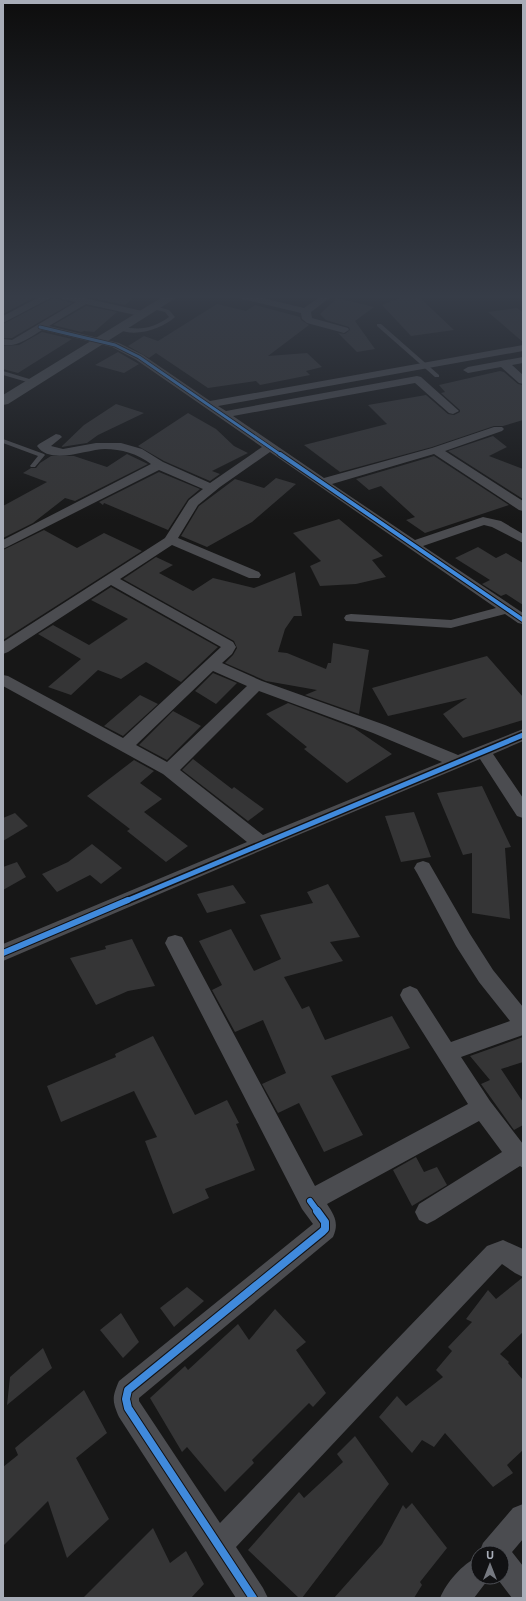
<svg xmlns="http://www.w3.org/2000/svg" width="526" height="1601" font-family="'Public Sans',sans-serif">
<style>
.building{fill:#353536}
.lines{fill:none;stroke-linecap:round;stroke-linejoin:round}
.service{fill:#4b4c50;fill-rule:evenodd}
.minor{fill:#4b4c50;fill-rule:evenodd}
.primary{fill:#4d4f52;fill-rule:evenodd}
.cycleway-far4-casing{stroke:#111113;stroke-width:4.5}
.cycleway-far3-casing{stroke:#111113;stroke-width:6}
.cycleway-far2-casing{stroke:#111113;stroke-width:8}
.cycleway-far1-casing{stroke:#111113;stroke-width:8}
.cycleway-casing{stroke:#111113;stroke-width:10}
.cycleway-far4{stroke:#408adc;stroke-width:3}
.cycleway-far3{stroke:#408adc;stroke-width:4}
.cycleway-far2{stroke:#408adc;stroke-width:5}
.cycleway-far1{stroke:#408adc;stroke-width:6}
.cycleway{stroke:#408adc;stroke-width:8}
</style>
<rect width="100%" height="100%" fill="#171717"/>
<!-- building -->
<path class="building" d="M 3,296 L 37,296 L 3,314 Z
M 83,296 L 135,296 L 125,305 Z
M 405,296 L 418,296 L 454,330 L 411,336 L 382,305 Z
M 55,297 L 58,299 L 72,303 L 12,338 L 3,338 L 3,324 Z
M 337,298 L 374,307 L 355,321 L 375,349 L 357,352 L 338,333 L 345,334 L 350,330 L 349,327 L 326,320 L 320,314 Z
M 217,304 L 246,311 L 255,305 L 300,317 L 301,320 L 309,325 L 268,356 L 307,353 L 322,367 L 306,371 L 310,375 L 260,385 L 256,381 L 208,388 L 156,353 L 149,358 L 128,346 L 144,336 L 158,341 Z
M 86,306 L 117,312 L 94,332 L 84,331 L 81,332 L 53,325 Z
M 517,308 L 523,312 L 523,342 L 488,312 Z
M 42,332 L 72,339 L 18,373 L 3,369 L 3,346 L 19,345 Z
M 118,352 L 139,364 L 124,373 L 95,365 Z
M 500,371 L 504,372 L 518,384 L 523,385 L 523,420 L 503,426 L 494,426 L 432,447 L 340,472 L 304,445 L 387,424 L 368,405 L 426,395 L 448,414 L 454,415 L 460,412 L 460,410 L 441,393 L 445,392 L 439,385 Z
M 116,404 L 144,413 L 98,435 L 87,443 L 61,447 L 84,425 Z
M 188,413 L 216,429 L 234,446 L 248,453 L 212,471 L 220,474 L 210,481 L 164,461 L 138,446 Z
M 493,436 L 507,447 L 489,456 L 523,469 L 523,499 L 448,451 Z
M 127,454 L 148,464 L 75,501 L 65,498 L 33,523 L 3,538 L 3,506 L 47,482 L 23,473 L 31,468 L 36,468 L 40,463 L 51,456 L 74,456 L 107,467 Z
M 434,456 L 509,505 L 425,533 L 406,520 L 415,517 L 381,486 L 369,490 L 356,479 Z
M 159,472 L 200,489 L 188,499 L 168,530 L 104,503 L 103,505 L 99,502 Z
M 276,478 L 296,484 L 252,522 L 207,547 L 181,536 L 199,506 L 235,479 L 264,488 Z
M 339,519 L 383,556 L 372,560 L 386,577 L 356,584 L 320,586 L 310,566 L 321,561 L 293,533 Z
M 44,530 L 77,548 L 104,533 L 142,551 L 3,640 L 3,550 Z
M 478,547 L 496,558 L 506,553 L 523,563 L 523,605 L 506,594 L 501,596 L 482,584 L 490,580 L 455,558 Z
M 156,557 L 173,565 L 159,573 L 193,591 L 213,578 L 254,588 L 295,572 L 302,616 L 294,616 L 285,629 L 278,652 L 287,653 L 326,669 L 328,663 L 331,663 L 333,643 L 369,650 L 359,714 L 305,695 L 317,690 L 266,681 L 225,663 L 233,655 L 237,648 L 234,641 L 123,579 Z
M 111,587 L 218,647 L 181,682 L 146,662 L 121,679 L 98,670 L 71,695 L 48,687 L 81,659 L 38,634 L 53,625 L 89,645 L 128,619 L 91,600 Z
M 487,656 L 523,697 L 523,720 L 463,738 L 443,714 L 467,698 L 388,716 L 372,688 Z
M 213,673 L 237,683 L 216,704 L 195,691 Z
M 140,695 L 158,704 L 123,736 L 104,726 Z
M 288,703 L 354,728 L 392,754 L 347,783 L 304,749 L 307,747 L 266,714 Z
M 173,711 L 201,726 L 167,760 L 139,745 Z
M 193,759 L 232,789 L 234,787 L 264,809 L 248,821 L 182,770 Z
M 134,760 L 154,771 L 140,783 L 162,799 L 144,812 L 188,846 L 166,862 L 127,831 L 130,829 L 87,796 Z
M 482,786 L 511,847 L 505,848 L 510,919 L 472,913 L 472,853 L 463,855 L 437,793 Z
M 414,812 L 431,857 L 401,862 L 385,816 Z
M 15,813 L 28,826 L 3,841 L 3,818 Z
M 92,844 L 122,868 L 101,884 L 90,875 L 57,892 L 42,874 L 68,862 Z
M 17,862 L 26,877 L 3,890 L 3,867 Z
M 328,884 L 360,937 L 330,942 L 343,961 L 284,977 L 302,1009 L 309,1006 L 325,1040 L 392,1016 L 410,1048 L 331,1076 L 363,1135 L 324,1152 L 299,1103 L 278,1113 L 262,1084 L 286,1073 L 263,1020 L 235,1032 L 212,990 L 222,985 L 199,941 L 231,929 L 254,971 L 281,959 L 260,915 L 313,903 L 307,892 Z
M 233,885 L 246,903 L 207,913 L 197,894 Z
M 132,939 L 155,986 L 128,991 L 96,1005 L 70,958 L 106,949 L 105,946 Z
M 153,1036 L 195,1115 L 227,1100 L 239,1123 L 236,1124 L 255,1170 L 205,1189 L 209,1198 L 173,1214 L 145,1141 L 157,1137 L 134,1091 L 61,1122 L 47,1086 L 116,1057 L 115,1054 Z
M 523,1037 L 523,1062 L 501,1069 L 523,1102 L 523,1125 L 514,1130 L 481,1084 L 490,1080 L 470,1056 Z
M 416,1157 L 424,1172 L 437,1167 L 447,1185 L 412,1206 L 393,1170 Z
M 522,1278 L 523,1332 L 500,1354 L 509,1362 L 508,1363 L 523,1380 L 523,1450 L 507,1465 L 513,1473 L 493,1487 L 445,1433 L 434,1447 L 422,1440 L 412,1453 L 379,1417 L 397,1396 L 406,1406 L 443,1377 L 436,1370 L 452,1351 L 448,1347 L 472,1322 L 466,1319 L 488,1290 L 496,1299 Z
M 187,1287 L 204,1301 L 174,1327 L 160,1308 Z
M 275,1309 L 306,1342 L 296,1350 L 326,1393 L 313,1407 L 309,1403 L 252,1460 L 254,1463 L 225,1492 L 187,1447 L 182,1452 L 150,1398 L 185,1366 L 188,1370 L 238,1324 L 249,1340 Z
M 121,1313 L 139,1342 L 123,1358 L 100,1330 Z
M 43,1348 L 52,1368 L 7,1405 L 10,1377 Z
M 84,1390 L 107,1433 L 76,1458 L 109,1519 L 67,1558 L 48,1501 L 3,1546 L 3,1467 L 18,1455 L 15,1448 Z
M 355,1436 L 389,1484 L 302,1598 L 299,1598 L 248,1550 L 299,1492 L 304,1498 L 343,1462 L 337,1454 Z
M 412,1503 L 447,1548 L 420,1582 L 422,1585 L 414,1598 L 334,1598 L 382,1544 L 403,1505 L 406,1509 Z
M 153,1528 L 170,1563 L 186,1551 L 204,1584 L 191,1598 L 83,1598 Z"/>
<g class="lines">
<!-- service -->
<path class="service" d="M 155,306 L 169,310 L 175,317 C 162,329 134,338 118,329 L 121,327 C 142,330 152,329 169,317 L 165,312 L 153,309 L 152,308 Z
M 377,324 L 381,324 L 439,375 L 439,377 L 435,377 L 377,326 Z
M 3,371 L 36,381 L 37,382 L 34,384 L 3,375 Z
M 3,439 L 44,454 L 45,455 L 35,467 L 31,467 L 30,466 L 38,456 L 3,443 Z"/>
<!-- minor -->
<path class="minor" d="M 41,296 L 54,296 L 3,323 L 3,316 Z
M 56,296 L 75,296 L 147,312 L 149,314 L 144,317 L 86,304 L 49,326 L 119,343 L 143,355 L 210,401 L 523,345 L 523,351 L 218,406 L 226,411 L 417,376 L 421,377 L 459,411 L 453,414 L 449,413 L 415,383 L 233,416 L 324,478 L 432,448 L 494,427 L 502,427 L 504,429 L 502,431 L 445,451 L 523,501 L 523,511 L 519,510 L 434,454 L 332,484 L 415,540 L 483,517 L 501,521 L 523,534 L 523,543 L 492,527 L 484,525 L 423,546 L 523,613 L 523,624 L 518,623 L 505,614 L 451,628 L 346,621 L 344,618 L 346,615 L 351,614 L 451,620 L 496,608 L 270,452 L 220,487 L 198,505 L 178,538 L 259,572 L 261,575 L 259,578 L 249,578 L 172,545 L 120,579 L 233,642 L 236,647 L 232,654 L 222,663 L 262,681 L 385,725 L 458,755 L 523,729 L 523,741 L 493,754 L 523,798 L 523,818 L 517,816 L 480,759 L 267,848 L 3,961 L 3,944 L 247,842 L 163,774 L 3,686 L 3,675 L 8,676 L 123,738 L 221,647 L 111,585 L 8,652 L 3,654 L 3,642 L 165,538 L 189,500 L 203,489 L 159,470 L 3,549 L 3,540 L 151,464 C 138,454 121,449 105,449 C 87,449 51,466 37,446 L 39,444 L 56,434 L 60,435 L 62,437 L 51,446 L 63,449 L 96,443 L 121,443 L 142,449 L 163,462 L 210,483 L 262,447 L 135,359 L 112,347 L 42,330 C 29,338 18,347 3,345 L 3,339 L 12,340 L 76,302 L 58,298 ZM 213,671 L 247,686 L 167,762 L 136,745 ZM 259,691 L 373,733 L 442,762 L 263,835 L 180,770 Z
M 236,296 L 254,296 L 304,308 L 321,296 L 332,296 L 311,312 L 312,318 L 348,328 L 349,330 L 344,333 L 307,323 L 302,319 L 301,313 L 238,298 Z
M 523,357 L 523,363 L 512,365 L 523,375 L 523,384 L 519,383 L 501,367 L 468,373 L 463,370 L 468,367 Z
M 423,861 L 429,863 L 470,934 L 493,970 L 523,1007 L 523,1035 L 461,1057 L 490,1101 L 523,1144 L 523,1168 L 520,1166 L 435,1220 L 427,1224 L 419,1220 L 415,1212 L 419,1204 L 502,1152 L 479,1121 L 327,1204 C 335,1216 339,1224 333,1237 L 139,1398 L 139,1401 L 220,1523 L 487,1246 L 503,1240 L 523,1249 L 523,1277 L 515,1273 L 502,1264 L 236,1547 L 263,1588 L 268,1598 L 236,1598 L 119,1417 C 112,1401 112,1397 119,1381 L 313,1224 L 302,1209 L 165,943 L 168,937 L 175,935 L 182,937 L 315,1186 L 468,1104 L 403,1001 L 400,995 L 403,989 L 410,986 L 417,989 L 451,1042 L 510,1021 L 479,982 L 456,946 L 417,873 L 414,868 L 417,863 Z
M 523,1504 L 523,1539 L 512,1552 L 523,1566 L 523,1598 L 512,1598 L 496,1577 L 502,1577 L 502,1553 L 479,1553 L 483,1543 L 513,1508 Z
M 478,1557 L 478,1577 L 490,1577 L 474,1598 L 440,1598 C 447,1582 462,1564 478,1557 Z"/>
<!-- primary -->
<path class="primary" d="M 164,296 L 179,296 L 8,404 L 3,405 L 3,395 Z"/>
<!-- cycleway-far4 casing -->
<g class="cycleway-far4-casing">
<path id="cycleway-far4" d="M 40,327 L 115,345 L 139,357 L 281,455"/>
</g>
<!-- cycleway-far3 casing -->
<g class="cycleway-far3-casing">
<path id="cycleway-far3" d="M 280,454 L 523,620"/>
</g>
<!-- cycleway-far2 casing -->
<g class="cycleway-far2-casing">
<path id="cycleway-far2" d="M 126,901 L 523,735"/>
</g>
<!-- cycleway-far1 casing -->
<g class="cycleway-far1-casing">
<path id="cycleway-far1" d="M 3,953 L 128,900
M 310,1201 L 318,1212"/>
</g>
<!-- cycleway casing -->
<g class="cycleway-casing">
<path id="cycleway" d="M 253,1598 L 128,1408 L 126,1399 L 128,1390 L 322,1232 L 325,1229 L 325,1222 L 317,1211"/>
</g>
<!-- cycleway-far4 -->
<use href="#cycleway-far4" class="cycleway-far4"/>
<!-- cycleway-far3 -->
<use href="#cycleway-far3" class="cycleway-far3"/>
<!-- cycleway-far2 -->
<use href="#cycleway-far2" class="cycleway-far2"/>
<!-- cycleway-far1 -->
<use href="#cycleway-far1" class="cycleway-far1"/>
<!-- cycleway -->
<use href="#cycleway" class="cycleway"/>
</g>
<!-- sky -->
<linearGradient id="sky" x2="0" y2="1"><stop stop-color="#0d0d0d"/><stop offset="0.57" stop-color="#363c47"/><stop offset="1" stop-color="#363c47" stop-opacity="0"/></linearGradient>
<rect width="526" height="520" fill="url(#sky)"/>
<!-- border -->
<rect width="526" height="1601" fill="none" stroke="#a8adb8" stroke-width="8"/>
<!-- north arrow -->
<g transform="translate(490 1565)"><circle r="19" fill="#111113" stroke="#4d4f55"/>
<path d="M0-3L7 15L0 10L-7 15Z" fill="#757880"/>
<text y="-6" font-size="11" font-weight="bold" text-anchor="middle" fill="#a8adb8">U</text>
</g>
</svg>
